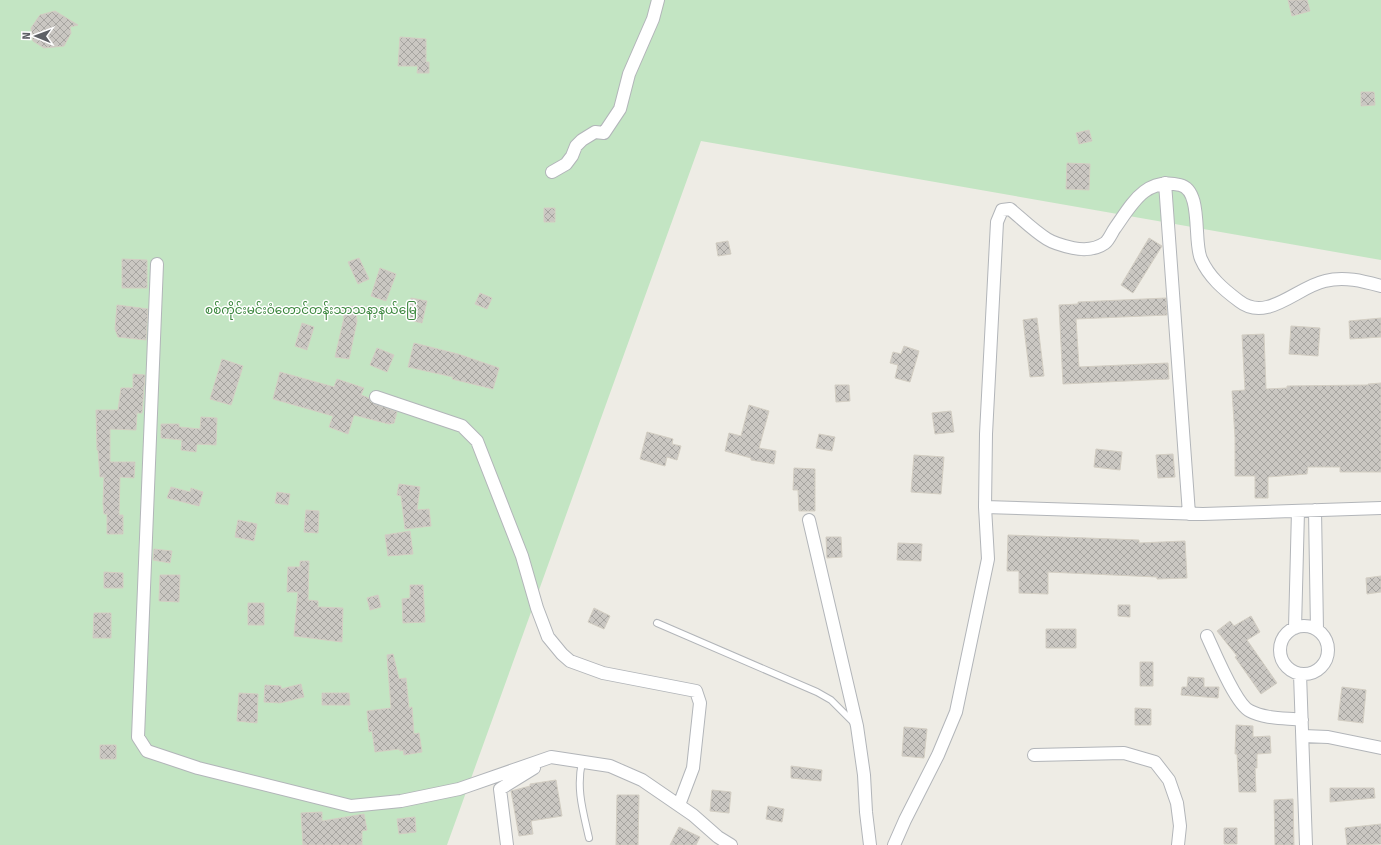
<svg xmlns="http://www.w3.org/2000/svg" width="1381" height="845" font-family="'Fira Sans','Noto Sans Myanmar',sans-serif">
<style>
.green{fill:#c3e5c3}
.building{fill:url(#building-cross-hatch);stroke:#d3cec3}
.lines{fill:none;stroke-linecap:round;stroke-linejoin:round}
.service-casing{stroke:#b2b5b9;stroke-width:8}
.minor-casing{stroke:#b2b5b9;stroke-width:14}
.service{stroke:#fff;stroke-width:6}
.minor{stroke:#fff;stroke-width:12}
.labels{text-anchor:middle;dominant-baseline:central;stroke-width:3;stroke-linejoin:round;paint-order:stroke}
.park-label{font-size:12px;fill:#3a863c;stroke:#fff}
</style>
<defs>
<pattern id="building-cross-hatch" width="8" height="8" patternUnits="userSpaceOnUse"><rect width="8" height="8" fill="#cac7c2"/><path d="M0 0l8 8M0 8l8-8" fill="none" stroke="#a7a5a1"/></pattern>
</defs>
<rect width="100%" height="100%" fill="#eeece5"/>
<!-- green -->
<path class="green" d="M 0,0 L 1381,0 L 1381,260 L 701,141 L 447,845 L 0,845 Z"/>
<!-- building -->
<path class="building" d="M 1288,0 L 1307,0 L 1310,11 L 1292,16 Z
M 55,11 L 78,25 L 70,27 L 71,33 L 64,46 L 44,48 L 33,41 L 31,28 L 40,15 Z
M 400,37 L 426,39 L 426,62 L 429,62 L 429,73 L 417,73 L 418,66 L 398,66 Z
M 1361,92 L 1374,92 L 1375,105 L 1361,106 Z
M 1089,130 L 1092,141 L 1079,144 L 1076,133 Z
M 1067,163 L 1090,164 L 1089,190 L 1066,189 Z
M 544,208 L 555,208 L 555,222 L 544,222 Z
M 1149,238 L 1162,246 L 1133,293 L 1121,285 Z
M 728,241 L 731,254 L 718,256 L 716,243 Z
M 359,258 L 369,279 L 358,284 L 348,262 Z
M 122,259 L 147,260 L 147,288 L 122,288 Z
M 380,268 L 396,274 L 386,301 L 371,296 Z
M 480,293 L 492,298 L 487,309 L 475,304 Z
M 411,298 L 427,301 L 422,323 L 406,319 Z
M 1166,298 L 1167,315 L 1076,319 L 1079,367 L 1168,363 L 1169,379 L 1063,384 L 1059,305 L 1078,304 L 1078,302 Z
M 117,305 L 148,309 L 146,340 L 118,337 L 115,329 Z
M 355,306 L 357,321 L 349,359 L 335,357 L 344,318 L 342,309 Z
M 1037,318 L 1044,376 L 1030,377 L 1023,320 Z
M 1381,318 L 1381,337 L 1350,339 L 1349,321 Z
M 302,323 L 314,327 L 307,350 L 295,346 Z
M 1291,326 L 1320,328 L 1318,356 L 1289,354 Z
M 1264,334 L 1266,389 L 1287,388 L 1287,386 L 1368,385 L 1368,384 L 1381,383 L 1381,472 L 1340,472 L 1340,467 L 1308,467 L 1307,474 L 1268,477 L 1268,498 L 1255,498 L 1255,476 L 1235,476 L 1235,437 L 1232,391 L 1245,390 L 1242,335 Z
M 414,343 L 458,354 L 499,368 L 493,389 L 452,379 L 453,377 L 408,367 Z
M 904,346 L 919,351 L 910,382 L 895,378 L 898,365 L 890,363 L 893,352 L 901,354 Z
M 377,348 L 394,355 L 387,372 L 370,365 Z
M 222,359 L 243,366 L 231,405 L 210,399 Z
M 280,372 L 334,387 L 337,379 L 364,388 L 361,395 L 369,398 L 371,402 L 397,412 L 394,423 L 389,424 L 354,415 L 348,434 L 329,427 L 333,416 L 273,399 Z
M 133,374 L 145,375 L 142,413 L 137,413 L 136,430 L 110,429 L 110,462 L 135,462 L 134,478 L 120,477 L 119,515 L 123,515 L 123,534 L 107,534 L 107,514 L 104,514 L 103,503 L 104,477 L 100,477 L 98,450 L 97,450 L 96,410 L 118,410 L 121,388 L 133,388 Z
M 835,385 L 849,385 L 850,401 L 836,402 Z
M 749,405 L 769,411 L 759,448 L 776,451 L 774,464 L 751,460 L 751,458 L 725,451 L 729,433 L 741,436 Z
M 951,411 L 954,432 L 935,434 L 932,413 Z
M 201,417 L 217,418 L 216,445 L 197,444 L 196,452 L 181,450 L 182,440 L 161,438 L 161,424 L 179,424 L 179,427 L 200,429 Z
M 647,432 L 673,439 L 672,444 L 681,446 L 677,460 L 667,457 L 665,466 L 640,459 Z
M 819,434 L 835,437 L 832,451 L 816,448 Z
M 1096,449 L 1122,452 L 1120,470 L 1094,467 Z
M 1173,454 L 1175,477 L 1158,478 L 1156,455 Z
M 914,455 L 944,457 L 941,494 L 911,492 Z
M 794,468 L 815,469 L 815,511 L 799,511 L 798,490 L 793,490 Z
M 399,484 L 420,487 L 417,510 L 429,509 L 431,526 L 405,529 L 401,496 L 397,495 Z
M 171,487 L 190,492 L 191,488 L 203,492 L 199,506 L 167,498 Z
M 277,492 L 290,494 L 288,505 L 275,503 Z
M 306,510 L 319,511 L 318,533 L 304,532 Z
M 238,520 L 257,524 L 254,541 L 235,537 Z
M 410,531 L 413,554 L 388,556 L 385,535 Z
M 1008,535 L 1139,540 L 1139,543 L 1185,541 L 1187,578 L 1157,579 L 1157,577 L 1048,572 L 1048,594 L 1019,593 L 1019,571 L 1007,571 Z
M 826,537 L 841,537 L 842,557 L 827,558 Z
M 898,543 L 922,544 L 921,561 L 897,560 Z
M 154,549 L 172,551 L 170,563 L 153,560 Z
M 300,561 L 309,561 L 308,600 L 318,601 L 318,607 L 343,608 L 342,642 L 294,636 L 298,592 L 287,592 L 288,567 L 300,567 Z
M 104,572 L 123,573 L 123,588 L 104,588 Z
M 160,575 L 180,575 L 179,602 L 159,601 Z
M 1381,576 L 1381,592 L 1367,594 L 1366,578 Z
M 410,585 L 423,585 L 425,622 L 403,623 L 402,599 L 410,598 Z
M 378,595 L 381,607 L 370,610 L 367,598 Z
M 248,603 L 264,603 L 264,625 L 248,625 Z
M 1118,605 L 1130,605 L 1130,617 L 1118,616 Z
M 594,608 L 610,616 L 604,629 L 588,622 Z
M 94,613 L 111,613 L 111,638 L 93,638 Z
M 1251,616 L 1260,632 L 1247,640 L 1277,683 L 1261,694 L 1235,657 L 1237,656 L 1217,631 L 1230,621 L 1234,626 Z
M 1046,629 L 1076,629 L 1076,648 L 1046,648 Z
M 393,654 L 399,679 L 406,678 L 409,708 L 412,707 L 414,734 L 419,733 L 422,752 L 404,755 L 403,750 L 400,751 L 399,749 L 375,752 L 372,731 L 369,732 L 367,711 L 391,708 L 387,655 Z
M 1140,662 L 1153,662 L 1153,686 L 1140,686 Z
M 1188,677 L 1204,678 L 1204,687 L 1219,687 L 1218,698 L 1181,695 L 1182,687 L 1187,687 Z
M 301,684 L 304,697 L 280,703 L 264,702 L 265,685 L 281,686 L 281,689 Z
M 1342,687 L 1366,690 L 1363,723 L 1338,720 Z
M 239,693 L 258,694 L 257,723 L 237,721 Z
M 322,693 L 349,693 L 350,705 L 322,705 Z
M 1135,708 L 1151,709 L 1151,725 L 1135,725 Z
M 1236,725 L 1253,726 L 1253,737 L 1270,736 L 1271,753 L 1257,754 L 1257,768 L 1255,768 L 1256,792 L 1239,792 L 1237,754 L 1235,754 Z
M 904,727 L 927,729 L 924,758 L 902,756 Z
M 100,745 L 116,745 L 116,759 L 100,759 Z
M 791,766 L 822,770 L 821,781 L 791,778 Z
M 556,780 L 562,816 L 531,821 L 533,834 L 519,836 L 511,791 L 530,786 L 530,784 Z
M 1330,788 L 1374,788 L 1375,798 L 1330,802 Z
M 712,790 L 731,792 L 729,813 L 710,811 Z
M 617,795 L 639,795 L 638,845 L 616,845 Z
M 1293,799 L 1294,845 L 1275,845 L 1274,800 Z
M 768,806 L 784,809 L 782,822 L 766,819 Z
M 322,812 L 322,821 L 364,814 L 367,830 L 362,831 L 362,845 L 303,845 L 301,813 Z
M 415,817 L 416,832 L 399,834 L 397,819 Z
M 1381,824 L 1381,844 L 1347,845 L 1345,828 Z
M 679,827 L 700,837 L 696,845 L 670,845 Z
M 1224,828 L 1237,828 L 1237,844 L 1224,844 Z"/>
<g class="lines">
<!-- service casing -->
<g class="service-casing">
<path id="service" d="M 657,623 L 817,692 L 831,700 L 854,723
M 582,762 C 576,789 583,811 589,838"/>
</g>
<!-- minor casing -->
<g class="minor-casing">
<path id="minor" d="M 552,172 L 566,164 L 572,156 L 576,146 L 582,140 L 595,132 L 604,133 L 620,109 L 629,74 L 653,19 L 658,0
M 1165,183 L 1189,514
M 157,264 L 138,737 L 147,751 L 198,768 L 351,806 L 401,801 L 459,789 L 551,757 L 610,766 L 642,780 L 693,815 L 718,837 L 731,845
M 376,397 L 462,426 L 477,441 L 522,556 L 537,608 L 548,637 L 562,654 L 570,661 L 603,673 L 696,691 L 700,703 L 693,768 L 679,805
M 985,507 L 1203,514 L 1381,508
M 1315,510 L 1317,630
M 809,520 L 857,726 L 864,775 L 866,812 L 870,845
M1280 650a24 24 0 1 1 48 0a24 24 0 1 1-48 0Z
M 1295,628 L 1298,511
M 1207,636 C 1214,651 1236,705 1250,711 C 1265,719 1286,718 1302,720
M 1300,674 L 1306,845
M 1303,736 L 1328,737 L 1381,748
M 1034,755 L 1124,753 L 1155,762 L 1169,780 L 1177,803 L 1180,826 L 1178,845
M 507,845 L 500,789 L 534,768
M 894,845 L 905,820 L 938,755 L 956,712 L 988,559 L 985,507 L 986,434 L 997,222 L 1002,210 L 1010,209 C 1022,219 1034,231 1047,239 C 1055,244 1064,246 1073,248 C 1083,250 1095,250 1105,243 C 1109,240 1112,232 1115,228 C 1132,204 1145,177 1180,185 C 1203,190 1193,242 1201,259 C 1209,277 1223,289 1239,301 C 1267,323 1297,287 1325,281 C 1344,276 1363,281 1381,286"/>
</g>
<!-- service -->
<use href="#service" class="service"/>
<!-- minor -->
<use href="#minor" class="minor"/>
</g>
<g class="labels">
<!-- park labels -->
<g class="park-label">
<text x="311" y="310">စစ်ကိုင်းမင်းဝံတောင်တန်းသာသနာ့နယ်မြေ</text>
</g>
</g>
<!-- north arrow -->
<g transform="translate(36 36) rotate(271)" stroke="#ffffff" stroke-width="3" paint-order="stroke">
<path d="M0-3L7 15L0 10L-7 15Z" fill="#5d6065"/>
<text y="-6" font-size="11" font-weight="bold" text-anchor="middle" fill="#5d6065">N</text>
</g>
</svg>
